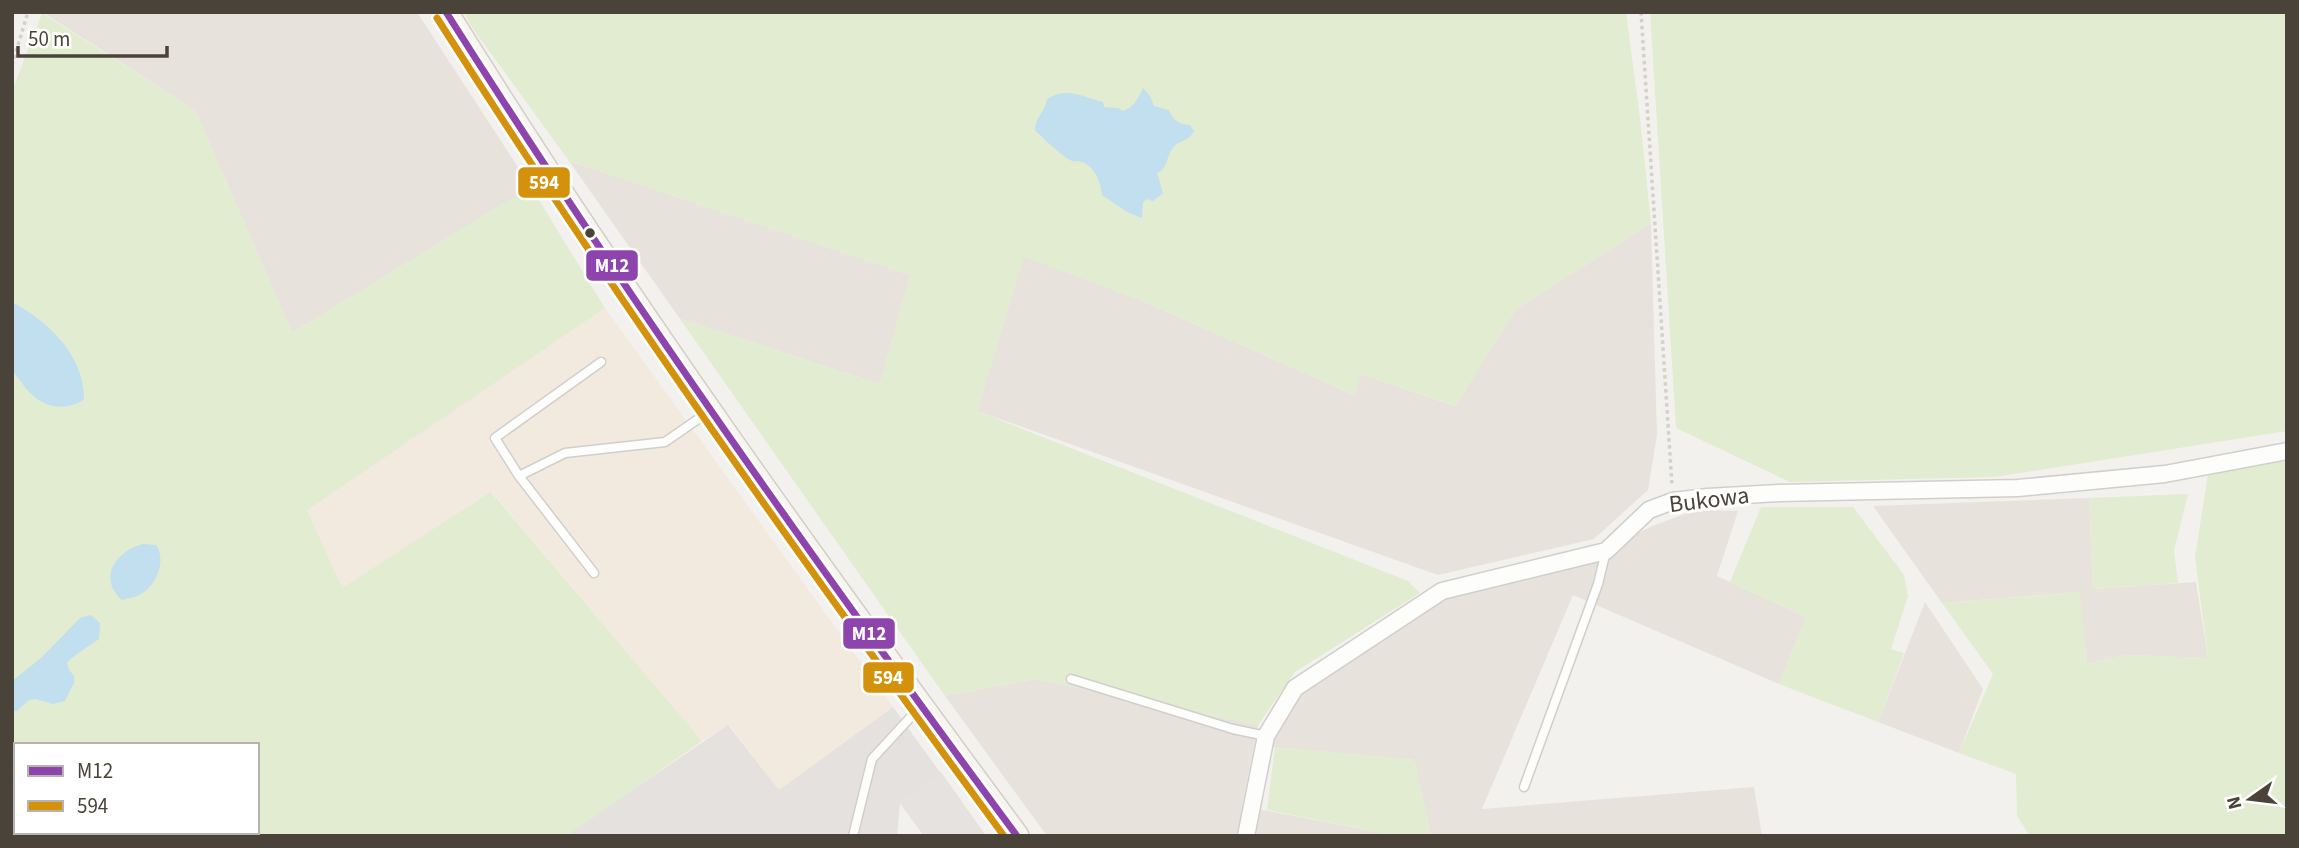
<svg xmlns="http://www.w3.org/2000/svg" width="2299" height="848" font-family="'Source Sans 3',sans-serif">
<style>
.residential{fill:#e7e3dc}
.commercial{fill:#f2e9df}
.industrial{fill:#e5e1de}
.green{fill:#e2ecd0;fill-rule:evenodd}
.parking{fill:#e5e2df}
.water{fill:#c1dfef}
.lines{fill:none;stroke-linecap:round;stroke-linejoin:round}
.lane-casing{stroke:#d1cfcc;stroke-width:11}
.street-casing{stroke:#d1cfcc;stroke-width:19}
.secondary-casing{stroke:#d2cec5;stroke-width:26}
.path{stroke:#d3d1cc;stroke-width:3.5;stroke-dasharray:3.5 3.5;stroke-linecap:butt}
.lane{stroke:#fdfdfc;stroke-width:8}
.street{stroke:#fdfdfc;stroke-width:16}
.secondary{stroke:#f7f5f1;stroke-width:23}
.bus-1-casing{stroke:#fff;stroke-width:12}
.bus-2-casing{stroke:#fff;stroke-width:12}
.bus-1{stroke:#8e44ad;stroke-width:7}
.bus-2{stroke:#d4920c;stroke-width:7}
.bus-dot{fill:#4a433a;stroke:#fff;stroke-width:2.5}
.labels{text-anchor:middle;dominant-baseline:central;stroke-width:6;stroke-linejoin:round;paint-order:stroke}
.street-label{font-size:24px;fill:#4a433a;stroke:#fff}
.line-badge{stroke:#fff;stroke-width:2.5}
.badge-label{font-size:19px;text-anchor:middle;font-weight:bold;fill:#fff}
</style>
<rect width="100%" height="100%" fill="#f3f1ee"/>
<!-- residential -->
<path class="residential" d="M 42,12 L 417,12 L 531,187 L 292,333 L 195,110 Z
M 569,161 L 910,275 L 880,384 L 680,319 Z
M 1651,223 L 1657,435 L 1648,490 L 1594,539 L 1438,575 L 977,411 L 1024,256 L 1138,299 L 1354,395 L 1360,374 L 1455,406 L 1515,310 Z
M 2089,498 L 2093,589 L 2196,582 L 2208,658 L 2126,655 L 2087,664 L 2079,592 L 1942,603 L 1873,506 Z
M 1696,510 L 1738,511 L 1717,576 L 1806,617 L 1779,684 L 1573,595 L 1482,809 L 1754,787 L 1762,836 L 1431,836 L 1414,760 L 1262,746 L 1267,724 L 1319,673 L 1439,601 L 1588,559 L 1652,526 Z
M 1925,602 L 1983,689 L 1959,753 L 1878,722 Z
M 1035,679 L 1258,725 L 1242,806 L 1383,833 L 1382,836 L 1047,836 L 945,696 Z"/>
<!-- commercial -->
<path class="commercial" d="M 605,308 L 893,707 L 779,790 L 729,725 L 702,741 L 492,492 L 341,589 L 307,509 Z"/>
<!-- industrial -->
<path class="industrial" d="M 893,707 L 986,836 L 924,836 L 900,803 L 897,836 L 456,836 L 575,829 L 728,725 L 779,790 Z"/>
<!-- green -->
<path class="green" d="M 464,12 L 1626,12 L 1640,118 L 1651,223 L 1515,310 L 1456,406 L 1360,374 L 1354,395 L 1138,299 L 1024,257 L 977,411 L 1408,581 L 1420,593 L 1295,672 L 1258,725 L 1035,679 L 945,696 L 680,319 L 880,384 L 910,275 L 569,161 L 471,26 Z
M 1650,12 L 2287,12 L 2287,431 L 1995,477 L 1790,482 L 1676,428 Z
M 42,13 L 195,110 L 292,333 L 531,187 L 605,308 L 307,510 L 342,588 L 491,492 L 702,741 L 567,836 L 12,836 L 12,91 ZM 16,745 L 257,745 L 257,832 L 16,832 Z
M 2287,461 L 2287,836 L 2030,836 L 2017,816 L 2016,774 L 1959,753 L 1993,674 L 1942,603 L 2080,592 L 2087,664 L 2126,655 L 2208,658 L 2195,557 L 2208,474 Z
M 2188,494 L 2174,551 L 2178,583 L 2093,589 L 2089,498 Z
M 1761,507 L 1853,507 L 1904,575 L 1908,596 L 1891,649 L 1904,653 L 1878,722 L 1779,684 L 1806,617 L 1730,582 Z
M 1275,747 L 1414,760 L 1431,836 L 1382,836 L 1383,833 L 1267,810 Z"/>
<!-- parking -->
<path class="parking" d="M 941,772 L 986,836 L 924,836 L 899,802 Z"/>
<!-- water -->
<path class="water" d="M 1143,88 L 1150,96 L 1154,106 L 1169,110 C 1172,119 1179,125 1190,125 L 1194,131 C 1189,142 1178,140 1172,149 C 1166,158 1168,168 1157,173 L 1163,193 L 1153,201 L 1147,199 L 1143,202 L 1142,218 L 1127,212 L 1102,195 C 1100,181 1096,168 1082,162 C 1075,160 1077,163 1070,160 C 1065,158 1039,135 1035,130 C 1036,115 1045,113 1047,99 C 1067,86 1082,97 1103,102 L 1104,107 L 1118,108 L 1123,111 C 1135,107 1138,98 1143,88 Z
M 12,302 C 49,322 85,356 84,400 C 59,414 37,405 22,383 C 19,379 14,374 12,369 C 9,359 12,316 12,302 Z
M 143,544 L 156,545 C 166,559 158,582 144,592 C 138,597 129,598 122,600 C 97,578 116,551 143,544 Z
M 91,615 L 100,623 L 99,639 C 89,646 74,655 67,663 L 69,670 L 74,676 L 74,683 L 65,701 L 53,704 L 35,699 L 29,700 L 17,711 L 12,711 L 12,681 L 41,658 L 80,618 Z"/>
<g class="lines">
<!-- lane casing -->
<g class="lane-casing">
<path id="lane" d="M 519,476 L 495,438 L 601,362
M 594,573 L 519,476 L 565,453 L 665,442 L 701,417 L 706,411
M 1071,679 L 1233,729 L 1266,736
M 1524,787 L 1598,584 L 1606,551
M 853,836 L 872,759 L 919,708"/>
</g>
<!-- street casing -->
<g class="street-casing">
<path id="street" d="M 1246,836 L 1266,736 L 1295,688 L 1442,591 L 1606,551 L 1649,510 L 1673,501 L 1707,497 L 1779,493 L 2018,488 L 2165,474 L 2287,451"/>
</g>
<!-- secondary casing -->
<g class="secondary-casing">
<path id="secondary" d="M 446,12 C 622,296 818,567 1017,836"/>
</g>
<!-- path -->
<path class="path" d="M 1641,12 L 1672,485
M 12,65 L 28,12"/>
<!-- lane -->
<use href="#lane" class="lane"/>
<!-- street -->
<use href="#street" class="street"/>
<!-- secondary -->
<use href="#secondary" class="secondary"/>
<!-- bus-1 casing -->
<g class="bus-1-casing">
<path id="bus-1" d="M 446,12 C 625,295 818,567 1017,836"/>
</g>
<!-- bus-2 casing -->
<g class="bus-2-casing">
<path id="bus-2" d="M 437,18 C 615,298 807,568 1004,836"/>
</g>
<!-- bus-1 -->
<use href="#bus-1" class="bus-1"/>
<!-- bus-2 -->
<use href="#bus-2" class="bus-2"/>
</g>
<!-- markers -->
<circle class="bus-dot" cx="590" cy="233" r="6"/>
<g class="labels">
<!-- street labels -->
<g class="street-label">
<text transform="translate(1709 500) rotate(-7)">Bukowa</text>
</g>
</g>
<g class="line-badge">
<rect x="517" y="166" width="54" height="33" rx="7" fill="#d4920c"/>
<rect x="585" y="249" width="54" height="33" rx="7" fill="#8e44ad"/>
<rect x="842" y="617" width="54" height="33" rx="7" fill="#8e44ad"/>
<rect x="862" y="661" width="53" height="33" rx="7" fill="#d4920c"/>
</g>
<g class="badge-label">
<text x="544" y="189">594</text>
<text x="612" y="272">M12</text>
<text x="869" y="640">M12</text>
<text x="888" y="684">594</text>
</g>
<!-- border -->
<rect width="2299" height="848" fill="none" stroke="#4a433a" stroke-width="28"/>
<!-- legend -->
<rect x="14" y="743" width="245" height="91" fill="#ffffff" stroke="#b7b4b0" stroke-width="2"/>
<rect x="28" y="766" width="35" height="10" fill="#8e44ad" stroke="#b7b4b0" stroke-width="2"/>
<text x="77" y="778" font-size="21" fill="#4a433a">M12</text>
<rect x="28" y="801" width="35" height="10" fill="#d4920c" stroke="#b7b4b0" stroke-width="2"/>
<text x="77" y="813" font-size="21" fill="#4a433a">594</text>
<!-- north arrow -->
<g transform="translate(2250 799) rotate(256)" stroke="#ffffff" stroke-width="5" paint-order="stroke">
<path d="M0-5L12 26L0 18L-12 26Z" fill="#4a433a"/>
<text y="-10" font-size="19" font-weight="bold" text-anchor="middle" fill="#4a433a">N</text>
</g>
<!-- scale -->
<path d="M18 46v10h149v-10" fill="none" stroke="#4a433a" stroke-width="3.5"/>
<text x="28" y="46" font-size="21" fill="#4a433a" stroke="#ffffff" stroke-width="5" paint-order="stroke">50 m</text>
</svg>
